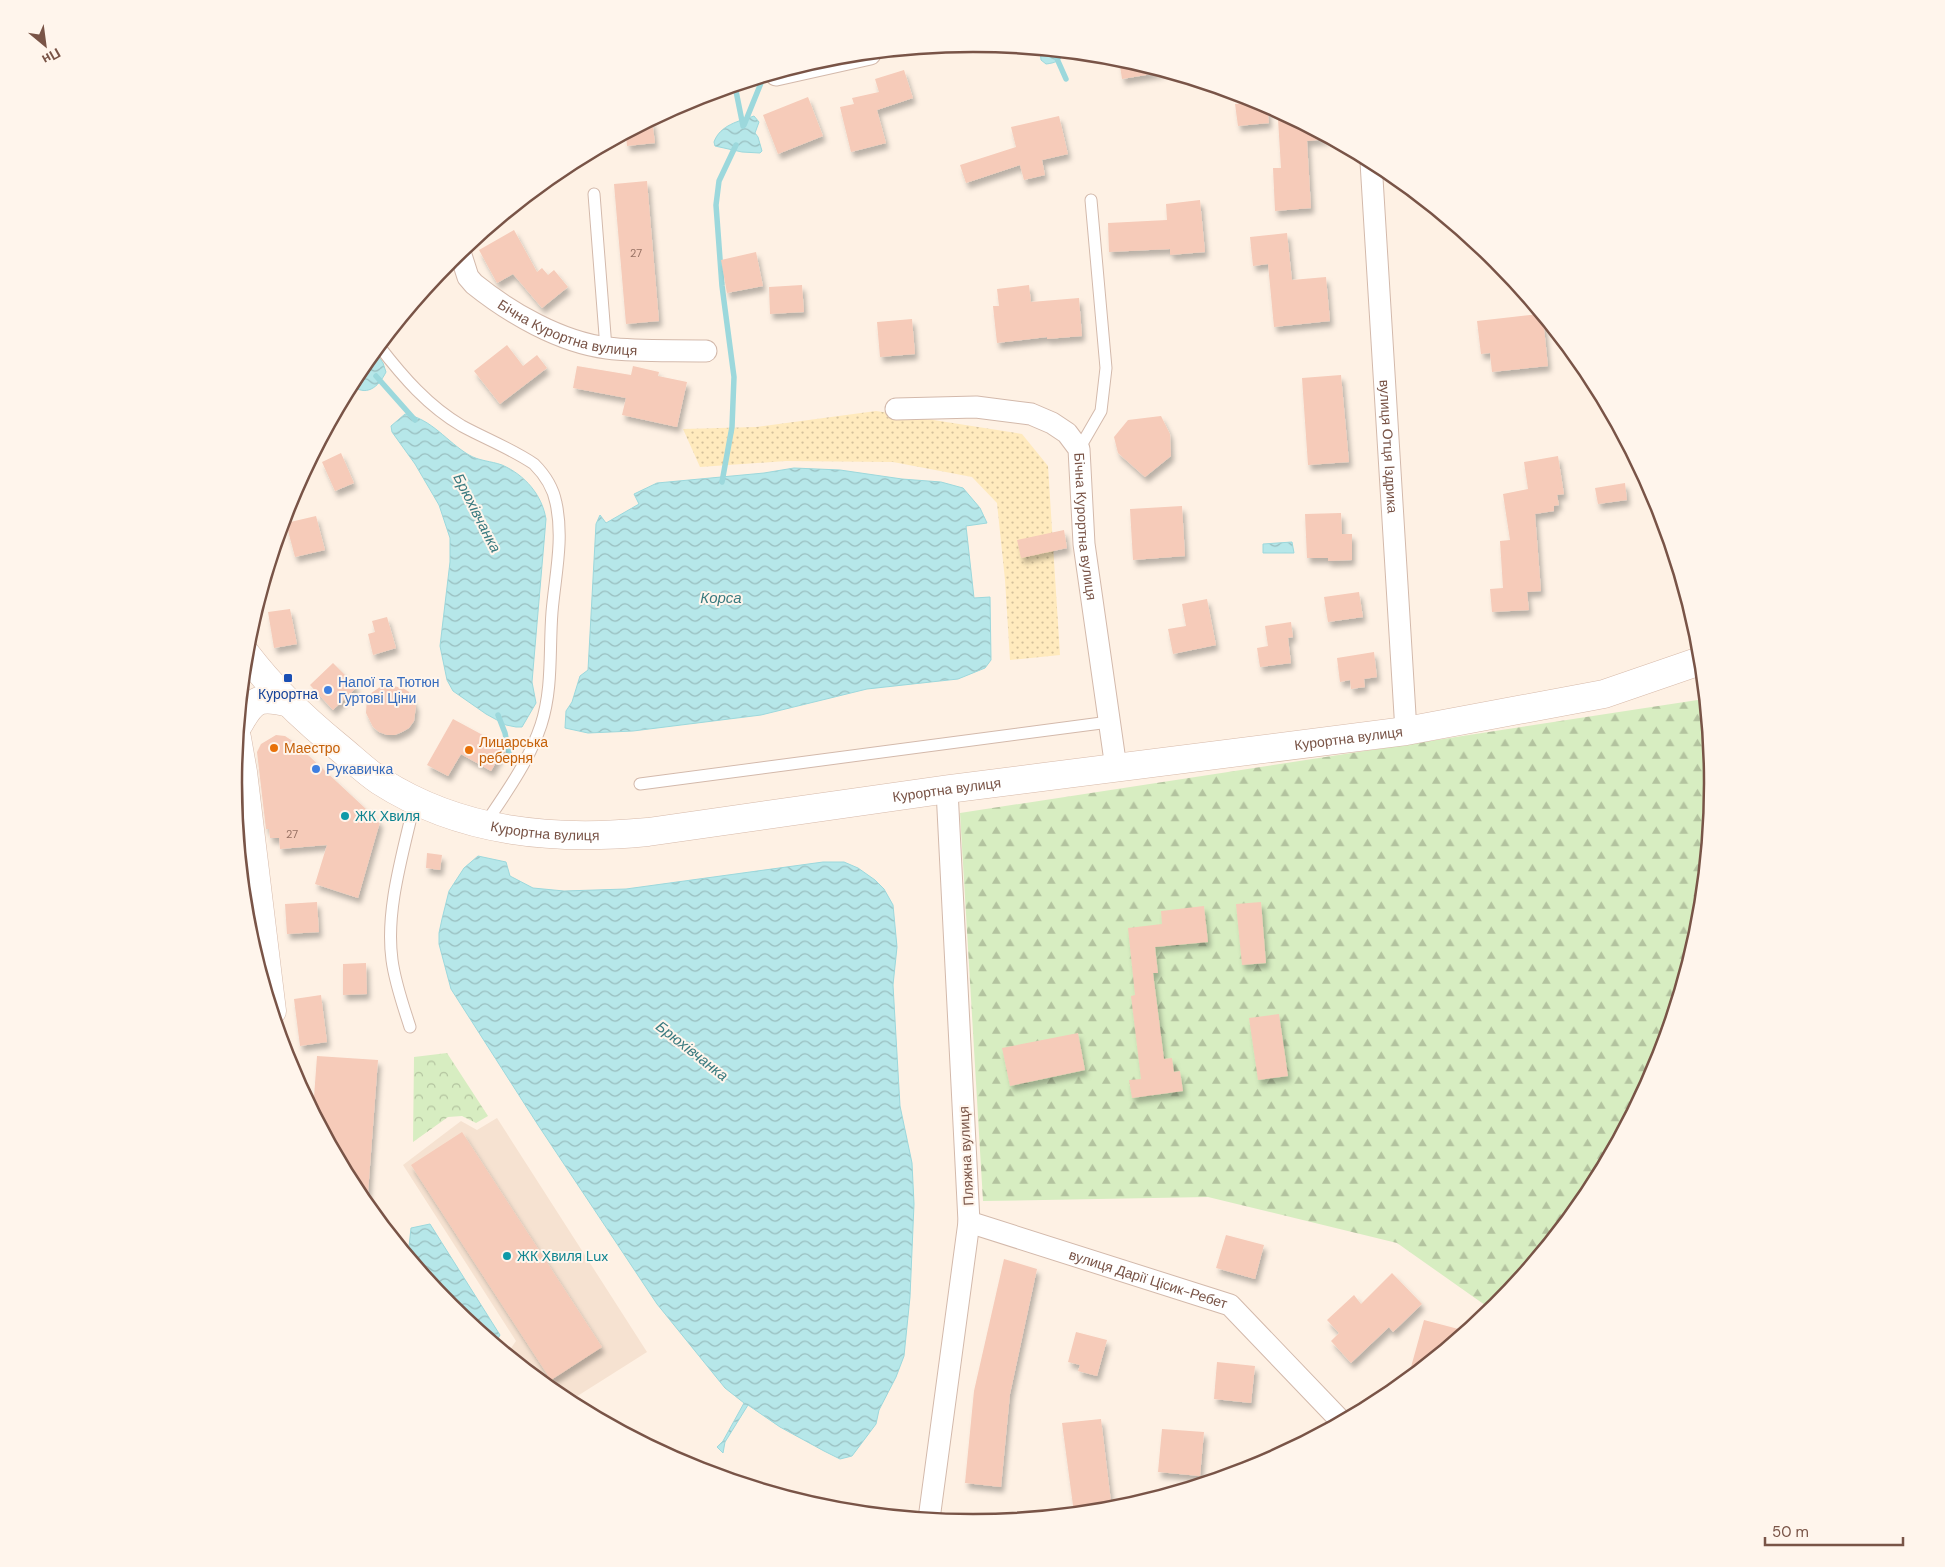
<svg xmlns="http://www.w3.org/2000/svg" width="1945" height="1567" font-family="'DM Sans',sans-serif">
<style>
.residential{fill:#f6e2d1}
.forest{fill:url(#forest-firs)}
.sand{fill:url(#sand-dots)}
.park{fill:url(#park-crowns)}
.water{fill:url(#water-waves);stroke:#9cd8dc}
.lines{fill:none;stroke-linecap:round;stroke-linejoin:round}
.stream{stroke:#9cd8dc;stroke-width:5.5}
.building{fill:#f6cbb9;filter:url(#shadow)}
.lane-casing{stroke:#d3b9ab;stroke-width:13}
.street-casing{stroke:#d3b9ab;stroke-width:23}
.secondary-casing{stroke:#d6b9a9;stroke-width:29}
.lane{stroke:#fff;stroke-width:11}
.street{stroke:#fff;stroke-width:21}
.secondary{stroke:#fff;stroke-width:28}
.transit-dot{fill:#1a4fb4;stroke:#fff5ec;stroke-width:2}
.shop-dot{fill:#3f7fe0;stroke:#fff5ec;stroke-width:2}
.food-dot{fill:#e8710a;stroke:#fff5ec;stroke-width:2}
.culture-dot{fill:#0f9aa8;stroke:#fff5ec;stroke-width:2}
.labels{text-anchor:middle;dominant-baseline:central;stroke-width:4;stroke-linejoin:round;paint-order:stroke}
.number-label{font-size:11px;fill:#987264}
.street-label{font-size:14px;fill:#795447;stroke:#fff5ec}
.shop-label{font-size:14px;fill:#366cbe;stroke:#fff5ec;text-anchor:start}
.transit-label{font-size:14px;fill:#164399;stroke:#fff5ec}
.food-label{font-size:14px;fill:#c56008;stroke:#fff5ec;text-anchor:start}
.culture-label{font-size:14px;fill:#0d838f;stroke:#fff5ec;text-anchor:start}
.water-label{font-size:15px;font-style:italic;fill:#3a7a7f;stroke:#fff5ec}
.rim{fill:none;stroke:#795447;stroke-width:2.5}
</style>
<defs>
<pattern id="forest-firs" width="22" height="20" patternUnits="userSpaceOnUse" patternTransform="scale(1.25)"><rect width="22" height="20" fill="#d7edc1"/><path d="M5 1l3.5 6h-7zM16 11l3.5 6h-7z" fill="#b3c39f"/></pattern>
<pattern id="sand-dots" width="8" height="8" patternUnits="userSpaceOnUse" patternTransform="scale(1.25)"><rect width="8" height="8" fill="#ffeabd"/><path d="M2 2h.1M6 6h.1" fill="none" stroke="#d3c09b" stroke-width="1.8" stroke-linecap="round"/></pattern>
<pattern id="park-crowns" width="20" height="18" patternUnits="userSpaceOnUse" patternTransform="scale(1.25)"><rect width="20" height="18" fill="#d7edc1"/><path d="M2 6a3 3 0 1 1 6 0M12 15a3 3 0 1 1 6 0" fill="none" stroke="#b3c39f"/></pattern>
<pattern id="water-waves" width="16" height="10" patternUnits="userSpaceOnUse" patternTransform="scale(1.25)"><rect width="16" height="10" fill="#b6e7e9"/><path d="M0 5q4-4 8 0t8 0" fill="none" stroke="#99bebf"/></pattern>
<filter id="shadow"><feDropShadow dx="3" dy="5.5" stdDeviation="2.5" flood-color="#0004"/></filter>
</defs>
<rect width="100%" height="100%" fill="#fef1e4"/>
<!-- residential -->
<path class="residential" d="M 497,1118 L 647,1352 L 568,1402 L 507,1354 L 516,1341 L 403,1165 L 461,1121 L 477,1130 Z"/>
<!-- forest -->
<path class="forest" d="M 1704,699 L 1712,784 L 1698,928 L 1656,1067 L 1587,1195 L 1492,1310 L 1397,1243 L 1208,1197 L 983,1201 L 960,813 Z"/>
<!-- sand -->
<path class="sand" d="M 876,411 L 1022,434 L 1048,466 L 1060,655 L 1010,660 L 1005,580 L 997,503 L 972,477 L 893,462 L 786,461 L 700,467 L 683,429 L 756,427 Z"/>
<!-- park -->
<path class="park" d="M 447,1053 L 488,1116 L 476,1123 L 462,1116 L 448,1117 L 413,1142 L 414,1057 Z"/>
<!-- water -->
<path class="water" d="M 1040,50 L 1065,53 C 1060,61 1055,63 1046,64 L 1041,60 Z
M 754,116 L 759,122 L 755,133 L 758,137 L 762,151 L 760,153 L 742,152 L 715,146 L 714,142 C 720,125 739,121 754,116 Z
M 375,351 L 383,363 L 386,372 C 378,388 366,397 351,385 L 358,372 Z
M 405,414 C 432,419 447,442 469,455 C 479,461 491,461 502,465 C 525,475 542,495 546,519 L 532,682 L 536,703 L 522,727 L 516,727 L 506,725 L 486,714 L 453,691 L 447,680 L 440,646 L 450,562 L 450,538 L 439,505 L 415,464 L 392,432 L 391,426 Z
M 794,468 L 840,470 L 902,479 L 941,482 L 963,488 L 980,508 L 987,523 L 966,526 L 974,598 L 990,597 L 991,660 L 985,668 L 958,679 L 867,689 L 761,715 L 633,731 L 588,733 L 565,728 L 566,711 L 572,702 L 580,676 L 588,670 L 596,524 L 600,515 L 606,523 L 639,504 L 634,494 L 657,483 L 764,473 Z
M 1292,542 L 1294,553 L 1263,553 L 1263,544 Z
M 478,856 L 506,862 L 510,876 L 533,888 L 564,891 L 626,889 L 823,862 L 844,862 L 858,868 L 875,880 L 884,889 L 893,905 L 897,947 L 893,985 L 900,1106 L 912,1163 L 914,1204 L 910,1297 L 904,1356 L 896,1377 L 879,1410 L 876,1424 L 852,1456 L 840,1459 L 824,1451 L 780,1427 L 748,1405 L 725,1442 L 723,1453 L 717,1447 L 723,1441 L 744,1403 L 725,1388 L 657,1304 L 538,1125 L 451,989 L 439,944 L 439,933 L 442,919 L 449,891 L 464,868 Z
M 430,1224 L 500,1335 L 495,1344 L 449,1306 L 408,1256 L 411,1228 Z"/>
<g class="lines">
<!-- stream -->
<path class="stream" d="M 1054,52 L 1066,79
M 735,86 L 743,126
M 744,125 L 761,83
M 376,376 L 415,420
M 722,482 L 732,427 L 734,377 L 722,286 L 716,205 L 719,181 L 736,145
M 498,715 L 505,733 L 509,753
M 718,1476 L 722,1472"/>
</g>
<!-- building -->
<path class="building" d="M 1119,59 L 1164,72 L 1122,79 Z
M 904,70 L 913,98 L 877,110 L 886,143 L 851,152 L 840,107 L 854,104 L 852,98 L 879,92 L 875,79 Z
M 808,97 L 823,136 L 778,154 L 763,115 Z
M 1258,102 L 1267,106 L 1269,123 L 1238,126 L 1235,104 Z
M 1059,116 L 1068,154 L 1042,160 L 1045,175 L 1024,180 L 1020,165 L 966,183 L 960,165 L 1016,147 L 1011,127 Z
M 1290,118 L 1329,139 L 1307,141 L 1311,208 L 1275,211 L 1273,168 L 1281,168 L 1278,119 Z
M 652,120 L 655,143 L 627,146 L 626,134 Z
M 647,181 L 659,321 L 626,324 L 614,184 Z
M 1200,200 L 1205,252 L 1170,255 L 1170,249 L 1109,252 L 1108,223 L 1167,220 L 1166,204 Z
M 514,230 L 537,272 L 542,268 L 548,275 L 554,270 L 568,287 L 542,308 L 513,274 L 497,283 L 479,250 Z
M 1287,233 L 1292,280 L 1326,277 L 1330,321 L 1274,327 L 1268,264 L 1253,266 L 1250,237 Z
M 756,252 L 763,286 L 727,293 L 721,260 Z
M 802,285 L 804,312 L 770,314 L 769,287 Z
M 1029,285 L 1031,302 L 1079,298 L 1082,336 L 1047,339 L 1047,337 L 997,343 L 993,306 L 999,306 L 997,289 Z
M 1539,314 L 1543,318 L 1548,366 L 1492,372 L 1490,353 L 1481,354 L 1477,321 Z
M 912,319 L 915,354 L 880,357 L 877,322 Z
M 507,345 L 523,366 L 537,355 L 547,368 L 500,404 L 474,371 Z
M 577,366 L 631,375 L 633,366 L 659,372 L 658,376 L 687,382 L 677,427 L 622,415 L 626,398 L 573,388 Z
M 1341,375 L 1349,462 L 1308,465 L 1302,378 Z
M 1161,416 L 1170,434 L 1171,456 L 1145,477 L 1118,453 L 1114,437 L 1128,420 Z
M 341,453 L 354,483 L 335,491 L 322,462 Z
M 1558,456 L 1564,494 L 1557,495 L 1559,505 L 1554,506 L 1554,511 L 1535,514 L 1541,591 L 1527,592 L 1529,610 L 1492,612 L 1490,589 L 1503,588 L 1500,541 L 1510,540 L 1503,494 L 1528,489 L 1524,462 Z
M 1625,483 L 1627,500 L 1598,504 L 1595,488 Z
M 1182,506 L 1185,556 L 1133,560 L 1130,509 Z
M 1341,513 L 1342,534 L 1352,534 L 1352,560 L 1328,561 L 1328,558 L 1307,558 L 1305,514 Z
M 316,516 L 325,550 L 295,557 L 286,523 Z
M 1064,530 L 1067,548 L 1021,558 L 1017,540 Z
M 1359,592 L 1363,617 L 1328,622 L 1324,597 Z
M 1207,599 L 1216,645 L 1173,654 L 1168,629 L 1186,626 L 1182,604 Z
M 290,609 L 297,644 L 274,648 L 268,612 Z
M 387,617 L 396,648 L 373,655 L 368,634 L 375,632 L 372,621 Z
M 1291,622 L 1293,637 L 1288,638 L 1291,663 L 1260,667 L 1257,648 L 1268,646 L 1265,626 Z
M 1374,652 L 1377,677 L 1364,679 L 1365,687 L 1351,689 L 1350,680 L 1340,682 L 1337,658 Z
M 333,663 L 357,687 L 333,710 L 310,685 Z
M 388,685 L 403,688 L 409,692 L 416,706 L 414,721 L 409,728 L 402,732 L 395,735 L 387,735 L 379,732 L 373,727 L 366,713 L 367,696 L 380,687 Z
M 453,719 L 505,747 L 491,771 L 461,754 L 448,776 L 427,765 Z
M 276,735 L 285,736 L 294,742 L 380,822 L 358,898 L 315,884 L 327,845 L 280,849 L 279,838 L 270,838 L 269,829 L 266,829 L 257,752 L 261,744 Z
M 427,853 L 442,855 L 440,870 L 426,868 Z
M 317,902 L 319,932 L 287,934 L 285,904 Z
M 1261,902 L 1266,963 L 1242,965 L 1236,904 Z
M 1204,906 L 1208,942 L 1155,947 L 1158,973 L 1153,973 L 1164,1059 L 1172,1058 L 1174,1072 L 1180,1071 L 1183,1091 L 1132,1098 L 1129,1080 L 1141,1079 L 1131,996 L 1135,995 L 1128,928 L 1162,924 L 1161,911 Z
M 366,963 L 367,994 L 343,995 L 343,964 Z
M 321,995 L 327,1042 L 300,1046 L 294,999 Z
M 1279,1014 L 1288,1076 L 1258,1080 L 1249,1018 Z
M 1078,1033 L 1085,1070 L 1010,1086 L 1002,1048 Z
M 317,1056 L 378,1060 L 367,1206 L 357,1194 L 313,1111 Z
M 462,1132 L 602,1347 L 551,1380 L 411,1165 Z
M 1226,1235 L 1264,1245 L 1255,1279 L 1216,1268 Z
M 1004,1259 L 1037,1269 L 1010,1394 L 1001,1487 L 965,1483 L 974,1391 Z
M 1392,1273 L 1422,1304 L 1393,1332 L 1389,1327 L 1351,1363 L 1331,1341 L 1339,1333 L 1327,1320 L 1354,1295 L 1361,1304 Z
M 1424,1320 L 1466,1331 L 1408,1378 Z
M 1076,1332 L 1107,1340 L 1097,1376 L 1078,1371 L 1080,1365 L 1068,1362 Z
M 1217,1362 L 1255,1366 L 1251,1403 L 1214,1399 Z
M 1101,1419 L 1112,1510 L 1074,1513 L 1062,1423 Z
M 1162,1429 L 1204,1432 L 1200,1476 L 1158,1472 Z"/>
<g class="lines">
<!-- lane casing -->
<g class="lane-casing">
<path id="lane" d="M 594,194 L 606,348
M 379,346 C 403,377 428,406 462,426 C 486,439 512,449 534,464 C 545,475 553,487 556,503 C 564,539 555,576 552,612 C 549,650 553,688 541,725 C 529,761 506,793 485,824
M 1079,449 L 1101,411 L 1106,368 L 1091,200
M 640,784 L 1109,722
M 410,1027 C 403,1005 395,983 392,960 C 385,909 404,850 415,800"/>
</g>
<!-- street casing -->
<g class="street-casing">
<g id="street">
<path d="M 776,75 L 870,54"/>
<path id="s1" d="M 1371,162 L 1406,731"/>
<path id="s2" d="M 460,252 L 468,277 L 474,284 C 510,313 560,342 607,348 C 639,352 673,350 706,351"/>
<path id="s3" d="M 896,409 L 976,407 L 1031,414 L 1052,423 L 1067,433 L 1079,449 L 1084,544 L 1116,768"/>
<path id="s4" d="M 969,1222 L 1230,1305 L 1341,1421"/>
<path d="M 929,1519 L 969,1222 L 947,790"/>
</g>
</g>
<!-- secondary casing -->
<g class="secondary-casing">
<g id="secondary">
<path id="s5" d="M 246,654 C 271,687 303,718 336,745 C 351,757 365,771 380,781 C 461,833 554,841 648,832 L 949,789 L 1406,731 L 1604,694 L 1700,661"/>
<path d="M 239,724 C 254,697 261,696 290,703"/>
<path d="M 237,738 L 243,772 L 272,1011"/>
</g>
</g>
<!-- lane -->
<use href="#lane" class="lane"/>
<!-- street -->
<use href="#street" class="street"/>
<!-- secondary -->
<use href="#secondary" class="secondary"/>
</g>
<!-- markers -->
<rect class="transit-dot" x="283" y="673" width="10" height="10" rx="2.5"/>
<g class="shop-dot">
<circle cx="328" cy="690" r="5"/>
<circle cx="316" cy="769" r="5"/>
</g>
<g class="food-dot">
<circle cx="274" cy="748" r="5"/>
<circle cx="469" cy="750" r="5"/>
</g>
<g class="culture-dot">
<circle cx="345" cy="816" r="5"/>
<circle cx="507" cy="1256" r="5"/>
</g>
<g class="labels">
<!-- number labels -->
<g class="number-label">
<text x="636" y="253">27</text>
<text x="292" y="834">27</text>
</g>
<!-- street labels -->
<g class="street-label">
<text stroke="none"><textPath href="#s2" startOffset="141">Бічна Курортна вулиця</textPath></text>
<text stroke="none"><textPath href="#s1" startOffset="285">вулиця Отця Іздрика</textPath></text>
<text stroke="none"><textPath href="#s3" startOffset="274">Бічна Курортна вулиця</textPath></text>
<text stroke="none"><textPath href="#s5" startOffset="1170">Курортна вулиця</textPath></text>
<text stroke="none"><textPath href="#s5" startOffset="765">Курортна вулиця</textPath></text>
<text stroke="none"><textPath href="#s5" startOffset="360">Курортна вулиця</textPath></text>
<text transform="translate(966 1156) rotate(-93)">Пляжна вулиця</text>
<text stroke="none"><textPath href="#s4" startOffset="188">вулиця Дарії Цісик-Ребет</textPath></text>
</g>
<!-- shop labels -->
<g class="shop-label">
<text x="338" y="682">Напої та Тютюн<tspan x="338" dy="16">Гуртові Ціни</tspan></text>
<text x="326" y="769">Рукавичка</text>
</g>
<!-- transit labels -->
<g class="transit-label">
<text x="288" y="694">Курортна</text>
</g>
<!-- food labels -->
<g class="food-label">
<text x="479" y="742">Лицарська<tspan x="479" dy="16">реберня</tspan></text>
<text x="284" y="748">Маестро</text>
</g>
<!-- culture labels -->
<g class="culture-label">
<text x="355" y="816">ЖК Хвиля</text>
<text x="517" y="1256">ЖК Хвиля Lux</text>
</g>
<!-- water labels -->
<g class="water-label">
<text transform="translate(477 513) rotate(63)">Брюхівчанка</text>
<text x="721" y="598">Корса</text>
<text transform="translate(692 1051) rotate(38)">Брюхівчанка</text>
</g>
</g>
<!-- crop -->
<path d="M0 0H1945V1567H0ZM242 783a731 731 0 1 1 1462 0a731 731 0 1 1-1462 0Z" fill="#fff5ec" fill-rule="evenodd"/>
<path class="rim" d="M242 783a731 731 0 1 1 1462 0a731 731 0 1 1-1462 0Z"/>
<!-- north arrow -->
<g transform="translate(45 45) rotate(151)" stroke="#fff5ec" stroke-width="4" paint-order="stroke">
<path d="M0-4L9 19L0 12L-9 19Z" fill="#795447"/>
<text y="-8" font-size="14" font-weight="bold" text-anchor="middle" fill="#795447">Пн</text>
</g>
<!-- scale -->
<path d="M1765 1537v8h138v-8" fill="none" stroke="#795447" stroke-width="2.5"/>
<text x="1772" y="1537" font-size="15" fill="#795447" stroke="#fff5ec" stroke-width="4" paint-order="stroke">50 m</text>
</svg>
